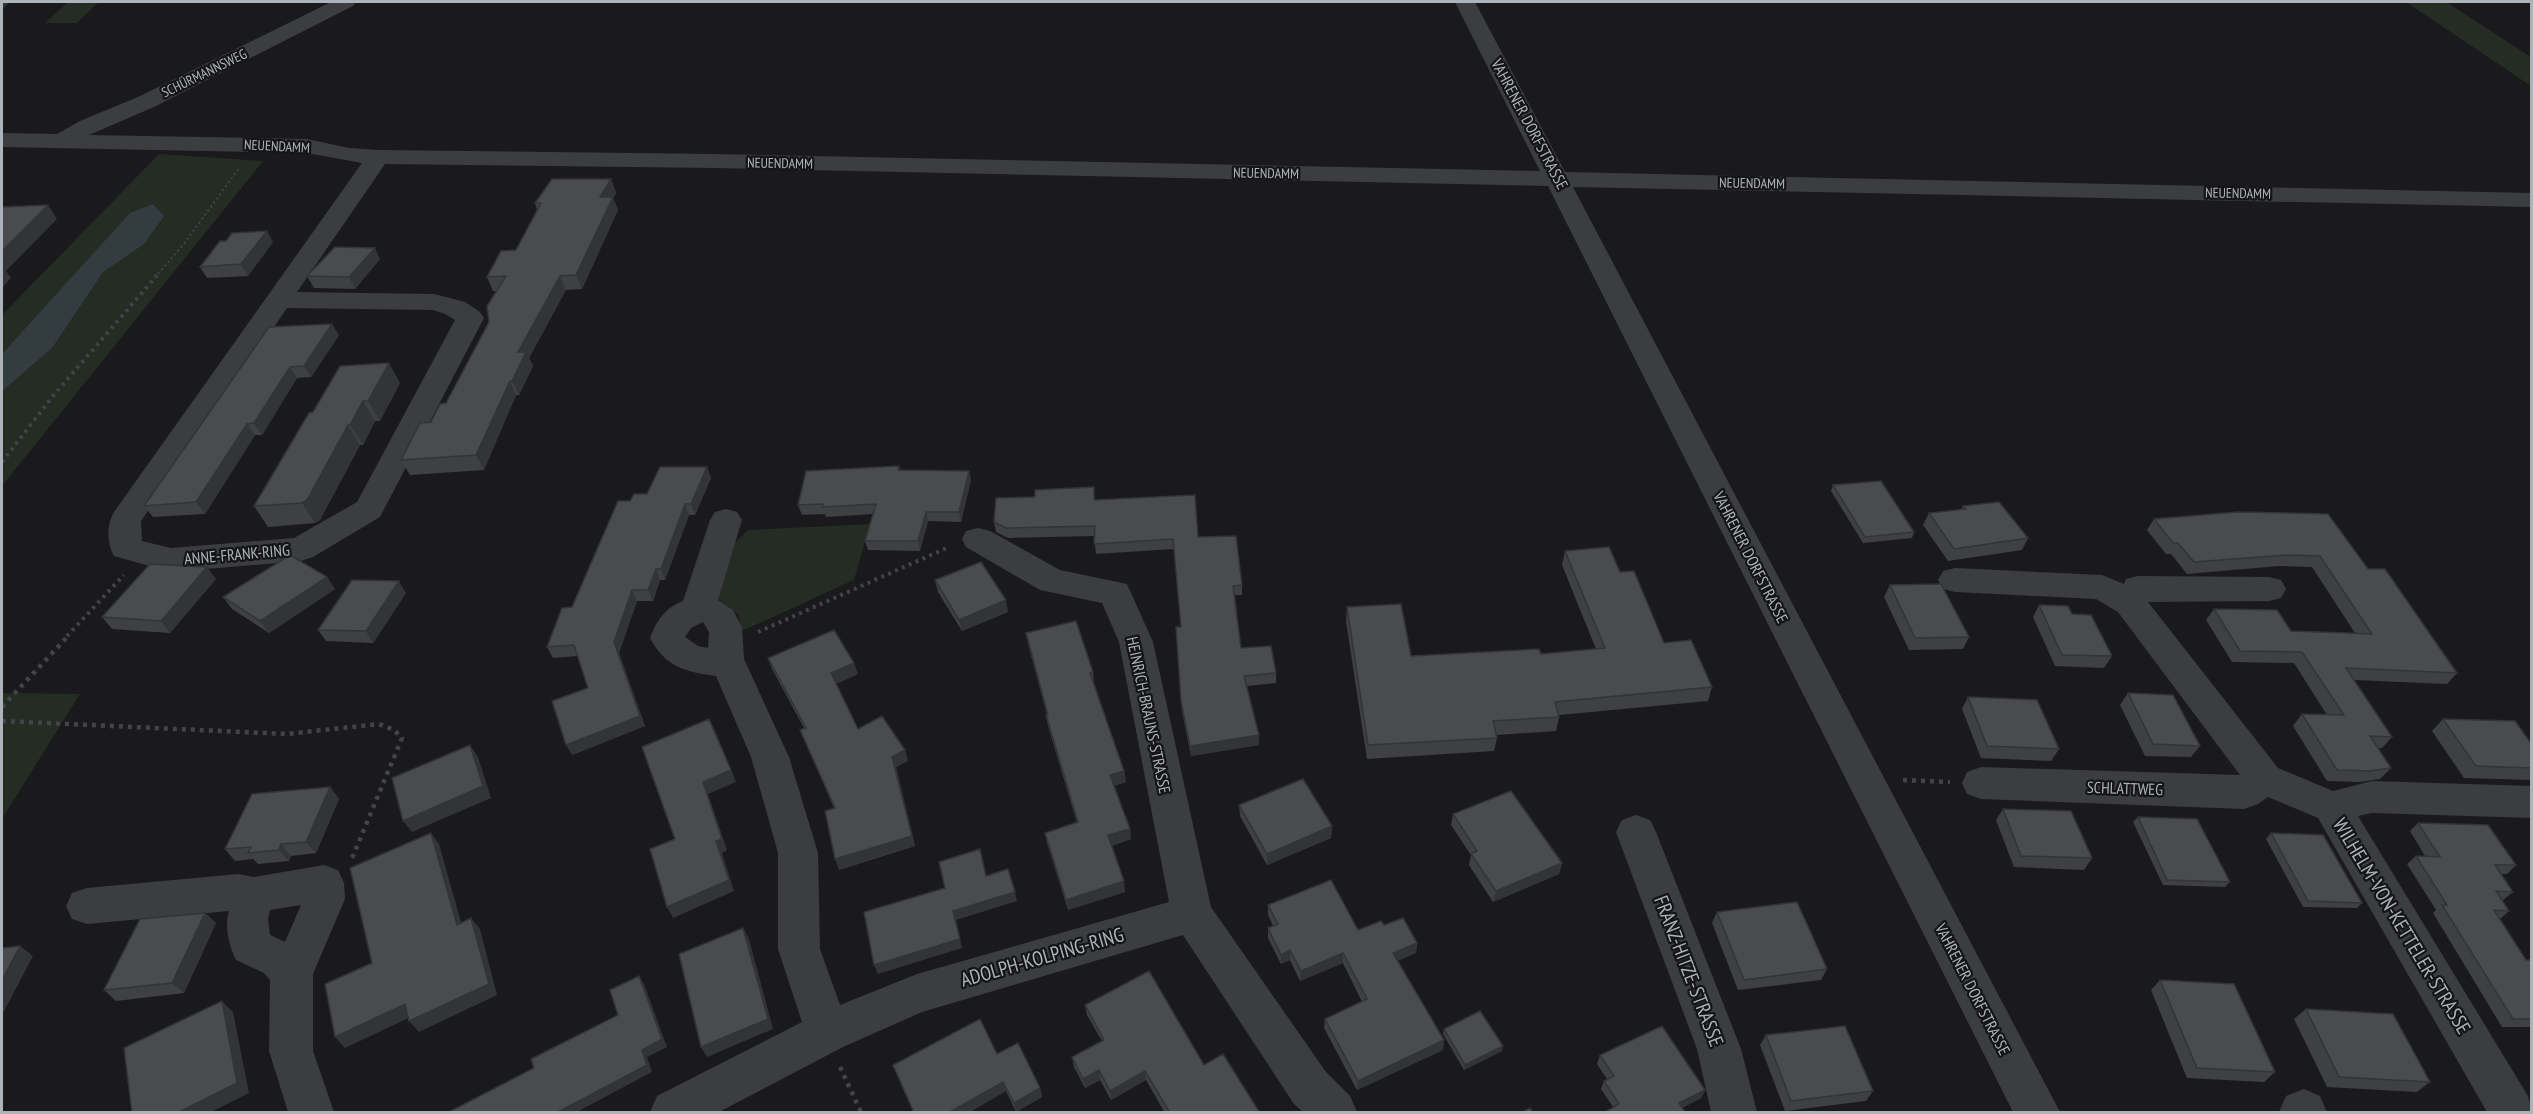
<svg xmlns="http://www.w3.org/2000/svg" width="2533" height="1114" font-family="'PT Sans Narrow',sans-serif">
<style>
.green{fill:#242c24}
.water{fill:#333d41}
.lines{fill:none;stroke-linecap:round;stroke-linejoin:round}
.path-far2{stroke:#424448;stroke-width:2;stroke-dasharray:2 3;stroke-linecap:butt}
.path-far1{stroke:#424448;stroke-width:4;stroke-dasharray:3 4.5;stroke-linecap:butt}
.path{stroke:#424448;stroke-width:4.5;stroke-dasharray:4 5;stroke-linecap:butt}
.minor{fill:#3b3d41;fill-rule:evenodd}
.wall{fill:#3f4043}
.shaded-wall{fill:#333437}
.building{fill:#494b4e;stroke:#333437;stroke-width:1.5}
.labels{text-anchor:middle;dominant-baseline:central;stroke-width:4.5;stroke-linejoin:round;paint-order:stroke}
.far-street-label{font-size:14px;fill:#aeb3ba;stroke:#151517}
.street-label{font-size:16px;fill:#aeb3ba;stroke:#151517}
.near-street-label{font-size:20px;fill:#aeb3ba;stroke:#151517}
</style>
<rect width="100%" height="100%" fill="#1a1a1c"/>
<!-- green -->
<path class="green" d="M 68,2 L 99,2 L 77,23 L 45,23 Z
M 2406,2 L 2446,2 L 2531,57 L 2531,86 Z
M 159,154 L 263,161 L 2,486 L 2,315 Z
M 870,524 L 854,580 L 742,631 L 738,614 L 715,597 L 730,548 L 748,530 Z
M 2,693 L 80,694 L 2,819 Z"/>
<!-- water -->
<path class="water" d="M 153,204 L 164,216 L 144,244 L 103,272 L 52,348 L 2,391 L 2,354 L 130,213 Z"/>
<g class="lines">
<!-- path-far2 -->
<path class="path-far2" d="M 158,274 L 183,245 L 240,167"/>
<!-- path-far1 -->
<path class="path-far1" d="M 2,462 L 53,396 L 159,273
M 758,632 L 949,547
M 67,636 L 124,575"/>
<!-- path -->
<path class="path" d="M 2,707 L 69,635
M 2,721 L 287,734 L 379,724 L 394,730 L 402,738 L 353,856 L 349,860
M 1903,780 L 1950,782
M 840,1067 L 861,1112"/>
<!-- minor -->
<path class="minor" d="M 331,2 L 356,2 L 353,6 L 154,107 L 89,135 L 307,139 L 349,148 L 379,150 L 714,154 L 1540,171 L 1455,2 L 1475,2 L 1565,172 L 2532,193 L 2532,207 L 1573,187 L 2060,1112 L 2013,1112 L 1548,186 L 714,168 L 385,164 L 297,292 L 434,294 L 465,302 L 480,312 L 484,318 L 380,517 L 313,557 L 301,561 L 171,572 L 114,556 C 107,544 106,525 114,512 L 362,163 L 307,153 L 2,147 L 2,133 L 57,134 L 80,121 L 138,97 ZM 287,308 L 433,310 L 445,314 L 455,320 L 357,502 L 294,538 L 171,548 L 142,541 L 141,521 Z
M 726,509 L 737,512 L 742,520 L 718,600 L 733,610 L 742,627 L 744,659 L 789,757 L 818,853 L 820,949 L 840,1005 L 917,974 L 1169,902 L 1119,642 L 1102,603 L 1040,590 L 966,547 L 962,539 L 966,531 L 978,528 L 990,531 L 1060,570 L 1127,584 L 1153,642 L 1211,907 L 1326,1072 L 1350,1096 L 1357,1112 L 1303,1112 L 1294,1104 L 1183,935 L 922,1012 L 843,1047 L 719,1112 L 650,1112 L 657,1096 L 802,1022 L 778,949 L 778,853 L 751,757 L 716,676 C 684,672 665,666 650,638 C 657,620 665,608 683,601 L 710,520 L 715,512 ZM 703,622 L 709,632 L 708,648 L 698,646 L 685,637 L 691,628 Z
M 1955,568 L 2102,575 L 2124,584 L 2126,579 L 2138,576 L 2269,577 L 2281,580 L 2286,589 L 2281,598 L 2269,601 L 2148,602 L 2278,768 L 2333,791 L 2372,781 L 2532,786 L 2532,818 L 2372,813 L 2358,816 L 2528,1096 L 2532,1112 L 2487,1112 L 2318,818 L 2268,797 L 2258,804 L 2244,809 L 1981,799 L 1967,794 L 1962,783 L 1967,772 L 1981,767 L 2240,775 L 2118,612 L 2096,599 L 1955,592 L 1943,589 L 1938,580 L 1943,571 Z
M 1636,815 L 1650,820 L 1656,832 L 1741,1049 L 1757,1112 L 1711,1112 L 1697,1049 L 1616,832 L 1622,820 Z
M 324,865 L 338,870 L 344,883 L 345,899 L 313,974 L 313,1051 L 334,1112 L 288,1112 L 269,1051 L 270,980 L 264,973 L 236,960 C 229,945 224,927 229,911 L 87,924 L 72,919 L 66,906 L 72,893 L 87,888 L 238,874 L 254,877 ZM 301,905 L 285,942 L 270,935 L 268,919 L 270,910 Z
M 2304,1089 L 2320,1096 L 2327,1112 L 2279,1112 L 2286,1096 Z"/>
</g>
<!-- wall -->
<path class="wall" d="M 611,179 L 616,193 L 613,198 L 618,210 L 582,289 L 566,290 L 529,358 L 533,366 L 519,395 L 516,395 L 484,470 L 410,475 L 401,460 L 446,403 L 489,322 L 497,291 L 493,291 L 487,277 L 516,250 L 537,210 L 535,203 Z
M 273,242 L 248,276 L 207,278 L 200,267 Z
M 380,259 L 355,289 L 314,288 L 307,276 Z
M 269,327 L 339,335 L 311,377 L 297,378 L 262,435 L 255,435 L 205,514 L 153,517 L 144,506 Z
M 400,383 L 380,421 L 375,421 L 363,445 L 360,445 L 320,520 L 315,523 L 268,527 L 254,506 L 313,412 Z
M 899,466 L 900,470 L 969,471 L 971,480 L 961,522 L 928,521 L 920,551 L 868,550 L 865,541 L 873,514 L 826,517 L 825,514 L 802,515 L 798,505 Z
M 707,467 L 711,478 L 695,515 L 689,515 L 665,580 L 660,580 L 653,601 L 637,601 L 619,653 L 645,726 L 572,755 L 588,688 L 578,656 L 553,658 L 547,647 L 572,607 L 630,501 Z
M 1833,485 L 1914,532 L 1912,538 L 1863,543 L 1831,491 Z
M 1095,497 L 1095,500 L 1198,537 L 1242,585 L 1242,595 L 1235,595 L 1241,648 L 1276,673 L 1276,683 L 1247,686 L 1259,745 L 1191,756 L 1182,711 L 1176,627 L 1181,627 L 1174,549 L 1096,554 L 1094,536 L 1008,538 L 996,532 L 994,522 Z
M 1963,506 L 2028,538 L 2022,550 L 1948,561 L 1923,525 L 1929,513 L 1961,510 Z
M 2238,512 L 2368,569 L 2457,673 L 2447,684 L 2354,680 L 2392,737 L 2382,748 L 2378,748 L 2391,768 L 2380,779 L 2360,782 L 2327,781 L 2293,726 L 2302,714 L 2327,715 L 2294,663 L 2232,662 L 2206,620 L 2214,609 L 2291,631 L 2355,633 L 2312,567 L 2279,566 L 2187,574 L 2171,554 L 2166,554 L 2147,530 L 2154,519 Z
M 1565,551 L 1620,572 L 1664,643 L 1712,687 L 1708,701 L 1559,715 L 1559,717 L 1556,731 L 1496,735 L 1497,738 L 1494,751 L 1367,759 L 1346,621 L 1347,607 L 1411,656 L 1541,654 L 1596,649 L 1562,565 Z
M 216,579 L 170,633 L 112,629 L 102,617 Z
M 935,580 L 1008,612 L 962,631 L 938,592 Z
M 1890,585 L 1969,637 L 1963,649 L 1909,650 L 1884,597 Z
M 335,589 L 269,633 L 232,609 L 223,597 Z
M 406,593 L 373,643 L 326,641 L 318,630 Z
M 2039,605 L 2072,614 L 2112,656 L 2104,668 L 2055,666 L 2033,617 Z
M 1026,633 L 1093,672 L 1094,683 L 1124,771 L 1126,782 L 1114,786 L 1130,829 L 1131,839 L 1111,846 L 1125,892 L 1068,910 L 1047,843 L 1045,833 L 1077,823 L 1048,726 L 1046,715 L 1047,715 L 1028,644 Z
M 768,658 L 858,674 L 836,684 L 858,729 L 908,761 L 896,767 L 915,846 L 839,870 L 834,808 L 800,730 L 804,728 L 772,669 Z
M 2128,693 L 2200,746 L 2191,757 L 2145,756 L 2120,705 Z
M 1968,697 L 2059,749 L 2051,761 L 1981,758 L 1962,709 Z
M 2443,719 L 2532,745 L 2532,780 L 2464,778 L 2432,731 Z
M 330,787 L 339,799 L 316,853 L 291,856 L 289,861 L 258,864 L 253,859 L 235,861 L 225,849 Z
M 1239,805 L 1332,826 L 1331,838 L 1267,865 L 1240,816 Z
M 2003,809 L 2092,858 L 2084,870 L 2014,867 L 1996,820 Z
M 1453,814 L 1562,863 L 1559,874 L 1493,902 L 1469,865 L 1471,855 L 1451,825 Z
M 2138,817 L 2230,882 L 2225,887 L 2163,885 L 2133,822 Z
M 2418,823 L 2516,865 L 2507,874 L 2501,874 L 2513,892 L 2503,900 L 2502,900 L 2509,911 L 2500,919 L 2526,960 L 2532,960 L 2532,1027 L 2502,1027 L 2433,913 L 2436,910 L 2407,864 L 2416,856 L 2425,856 L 2410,831 Z
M 2271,833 L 2362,903 L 2357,908 L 2303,907 L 2266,839 Z
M 1268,905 L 1358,930 L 1384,925 L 1417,943 L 1416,953 L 1397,961 L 1444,1040 L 1443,1050 L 1357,1090 L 1324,1028 L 1325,1019 L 1362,1002 L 1343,963 L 1300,981 L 1290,960 L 1281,964 L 1268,938 L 1268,928 L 1273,926 L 1268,915 Z
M 1717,912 L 1827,969 L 1821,980 L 1738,990 L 1712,923 Z
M 205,913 L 216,923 L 184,993 L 116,1001 L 104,990 Z
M 2160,980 L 2275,1072 L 2264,1082 L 2187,1078 L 2151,990 Z
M 1085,1005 L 1204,1065 L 1260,1113 L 1165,1113 L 1146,1080 L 1111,1100 L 1100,1080 L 1085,1088 L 1074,1067 L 1072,1057 L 1102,1041 L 1087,1015 Z
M 2306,1009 L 2430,1082 L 2417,1092 L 2327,1087 L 2294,1019 Z
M 1444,1029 L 1503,1046 L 1502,1051 L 1464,1070 L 1443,1034 Z
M 1766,1035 L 1873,1091 L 1866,1101 L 1785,1111 L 1760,1045 Z
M 997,1054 L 1040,1088 L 1042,1097 L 1016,1112 L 1006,1091 L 968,1113 L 914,1113 Z
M 1600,1055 L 1705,1090 L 1701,1098 L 1682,1108 L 1613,1107 L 1601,1089 L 1604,1081 L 1607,1079 L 1597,1064 Z"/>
<!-- shaded-wall -->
<path class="shaded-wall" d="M 2,2 L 10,2 L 2,9 Z
M 611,179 L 616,193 L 613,198 L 618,210 L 582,289 L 576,275 L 600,197 Z
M 48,205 L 57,219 L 6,271 L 11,278 L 2,288 L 2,251 Z
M 267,231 L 273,242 L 248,276 L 241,264 Z
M 375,248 L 380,259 L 355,289 L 349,277 Z
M 560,276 L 566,290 L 529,358 L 533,366 L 519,395 L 512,381 L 518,352 Z
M 332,324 L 339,335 L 311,377 L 304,366 Z
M 389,363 L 400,383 L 380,421 L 368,401 Z
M 290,367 L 297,378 L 262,435 L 254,423 Z
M 510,381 L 516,395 L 484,470 L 476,455 Z
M 363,401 L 375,421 L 363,445 L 350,425 Z
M 247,424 L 255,435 L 205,514 L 196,502 Z
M 348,425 L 360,445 L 320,520 L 315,523 L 302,503 Z
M 707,467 L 711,478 L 695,515 L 691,504 Z
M 969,471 L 971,480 L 961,522 L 959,512 Z
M 685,504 L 689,515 L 665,580 L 661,569 Z
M 926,512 L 928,521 L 920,551 L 918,541 Z
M 207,567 L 216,579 L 170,633 L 161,621 Z
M 656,569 L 660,580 L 653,601 L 648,590 Z
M 327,577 L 335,589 L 269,633 L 260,621 Z
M 399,581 L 406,593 L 373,643 L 366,631 Z
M 632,590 L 637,601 L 619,653 L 645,726 L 572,755 L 566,745 L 614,642 Z
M 1006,600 L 1008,612 L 962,631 L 959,620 Z
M 854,663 L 858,674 L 835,684 L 831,673 Z
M 715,730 L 736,782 L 708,794 L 727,850 L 722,853 L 734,891 L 673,918 L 667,907 L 716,841 L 703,782 Z
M 1259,735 L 1259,745 L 1191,756 L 1190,746 Z
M 470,745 L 478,757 L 491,798 L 412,832 L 403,821 Z
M 905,750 L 908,761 L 896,767 L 915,846 L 839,870 L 835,859 L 892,757 Z
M 1124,771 L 1126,782 L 1111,786 L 1110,775 Z
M 330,787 L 339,799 L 316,853 L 306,842 Z
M 1332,826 L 1331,838 L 1267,865 L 1267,854 Z
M 1130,829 L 1131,839 L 1109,846 L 1108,835 Z
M 431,833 L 439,844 L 465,936 L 457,925 Z
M 281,844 L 291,856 L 289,861 L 279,850 Z
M 1562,863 L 1559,874 L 1493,902 L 1496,891 Z
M 1124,881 L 1125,892 L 1068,910 L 1066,900 Z
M 1015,892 L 1017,901 L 956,920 L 962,948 L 878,974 L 874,965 L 953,911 Z
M 205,913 L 216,923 L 184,993 L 172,983 Z
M 471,918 L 480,929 L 497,995 L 419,1032 L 409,1021 Z
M 743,928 L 749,939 L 773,1029 L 707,1057 L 701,1047 Z
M 1417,943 L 1416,953 L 1392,963 L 1393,953 Z
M 20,946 L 33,956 L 2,1015 L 2,980 Z
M 1290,950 L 1290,960 L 1281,964 L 1281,955 Z
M 1343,953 L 1343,963 L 1300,981 L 1301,971 Z
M 639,976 L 644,984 L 667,1047 L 647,1057 L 652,1072 L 575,1113 L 556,1113 L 642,1050 Z
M 222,1001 L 233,1012 L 249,1093 L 209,1113 L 177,1113 Z
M 405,1004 L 415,1015 L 345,1048 L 335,1037 Z
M 1444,1040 L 1443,1050 L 1357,1090 L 1358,1081 Z
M 1503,1046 L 1502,1051 L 1464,1070 L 1465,1065 Z
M 1099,1070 L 1100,1080 L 1085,1088 L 1083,1079 Z
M 1145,1071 L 1146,1080 L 1111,1100 L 1110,1091 Z
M 1003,1082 L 1006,1091 L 968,1113 L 948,1113 Z
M 1040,1088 L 1042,1097 L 1016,1112 L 1014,1103 Z
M 1705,1090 L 1701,1098 L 1675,1111 L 1679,1103 Z"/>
<!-- building -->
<path class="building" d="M 552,179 L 611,179 L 600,197 L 613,197 L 576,275 L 560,276 L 518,352 L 526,352 L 512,381 L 510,381 L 476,455 L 401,460 L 420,423 L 431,422 L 440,404 L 446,403 L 489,322 L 487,306 L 506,276 L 487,277 L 501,251 L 516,250 L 541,203 L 535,203 Z
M 48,205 L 2,251 L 2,207 Z
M 267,231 L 241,264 L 200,267 L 220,241 L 226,241 L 232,233 Z
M 335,247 L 375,248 L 349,277 L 307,276 Z
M 332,324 L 304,366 L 290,367 L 254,423 L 247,424 L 196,502 L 144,506 L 269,327 Z
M 389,363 L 368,401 L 363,401 L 350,425 L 348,425 L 307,500 L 302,503 L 254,506 L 309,413 L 313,412 L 340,366 Z
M 899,466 L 898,470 L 969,471 L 959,512 L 926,512 L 918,541 L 865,541 L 876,504 L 823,507 L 823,504 L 798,505 L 806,471 Z
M 660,467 L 707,467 L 691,504 L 685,504 L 661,569 L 656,569 L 648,590 L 632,590 L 614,642 L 640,716 L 566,745 L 552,701 L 588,688 L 574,645 L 547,647 L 562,608 L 572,607 L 618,501 L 630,501 L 634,494 L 647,494 Z
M 1881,481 L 1914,532 L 1865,537 L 1833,485 Z
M 1094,487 L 1094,500 L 1195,495 L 1198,537 L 1236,536 L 1242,585 L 1233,586 L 1241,648 L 1271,646 L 1276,673 L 1244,676 L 1259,735 L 1190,746 L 1181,701 L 1176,627 L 1181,627 L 1173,539 L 1094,544 L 1095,526 L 1006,528 L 994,522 L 996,498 L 1035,497 L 1035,490 Z
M 1999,502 L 2028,538 L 1954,549 L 1929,513 L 1966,509 L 1963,506 Z
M 2238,512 L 2328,514 L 2368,569 L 2385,569 L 2457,673 L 2346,668 L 2392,737 L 2370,736 L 2391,768 L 2370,771 L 2337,770 L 2302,714 L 2344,715 L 2302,652 L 2240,651 L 2214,609 L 2277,610 L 2291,631 L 2372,634 L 2320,556 L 2287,555 L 2194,562 L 2178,543 L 2173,543 L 2154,519 Z
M 1609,547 L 1620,572 L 1634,571 L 1664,643 L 1691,640 L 1712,687 L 1555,702 L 1559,717 L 1493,721 L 1497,738 L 1368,745 L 1347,607 L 1401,604 L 1411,656 L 1539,649 L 1541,654 L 1605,648 L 1565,551 Z
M 290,555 L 327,577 L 260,621 L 223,597 Z
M 981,562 L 1006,600 L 959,620 L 935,580 Z
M 150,564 L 207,567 L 161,621 L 102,617 Z
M 352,580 L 399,581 L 366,631 L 318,630 Z
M 1941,584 L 1969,637 L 1915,638 L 1890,585 Z
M 2039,605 L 2068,606 L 2072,614 L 2091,615 L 2112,656 L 2062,655 Z
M 1076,621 L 1093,672 L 1090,673 L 1124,771 L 1110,775 L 1130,829 L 1108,835 L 1124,881 L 1066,900 L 1045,833 L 1078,822 L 1046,715 L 1048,715 L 1026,633 Z
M 834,630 L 854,663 L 831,673 L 858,729 L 882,716 L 905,750 L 892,757 L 912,836 L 835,859 L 825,811 L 835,808 L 800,730 L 806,728 L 768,658 Z
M 2128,693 L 2173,695 L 2200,746 L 2153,744 Z
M 1968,697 L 2037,700 L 2059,749 L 1987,746 Z
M 709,719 L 731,770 L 703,782 L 722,839 L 716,841 L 729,880 L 667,907 L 650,849 L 675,839 L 642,747 Z
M 2443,719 L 2515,721 L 2532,745 L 2532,768 L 2476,766 Z
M 470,745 L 483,786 L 403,821 L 392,778 Z
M 1303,779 L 1332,826 L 1267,854 L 1239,805 Z
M 330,787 L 306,842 L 281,844 L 279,850 L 248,853 L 251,847 L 225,849 L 252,794 Z
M 1511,791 L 1562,863 L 1496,891 L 1471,854 L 1477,851 L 1453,814 Z
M 2003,809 L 2071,811 L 2092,858 L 2021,856 Z
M 2138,817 L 2197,819 L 2230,882 L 2167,880 Z
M 2418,823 L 2488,825 L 2516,865 L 2495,865 L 2513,892 L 2496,891 L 2509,911 L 2494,910 L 2526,960 L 2532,960 L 2532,1019 L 2513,1019 L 2442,905 L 2447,905 L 2416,856 L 2440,857 Z
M 431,833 L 457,925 L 471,918 L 489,984 L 409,1021 L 405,1004 L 335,1037 L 325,984 L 372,963 L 350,868 Z
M 2271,833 L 2323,835 L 2362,903 L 2308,901 Z
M 980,849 L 986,876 L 1008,869 L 1015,892 L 953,911 L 960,939 L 874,965 L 864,912 L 945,888 L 939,862 Z
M 1331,880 L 1358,930 L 1381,921 L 1384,925 L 1403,918 L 1417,943 L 1393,953 L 1444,1040 L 1358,1081 L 1325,1019 L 1367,999 L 1343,953 L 1301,971 L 1290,950 L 1281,955 L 1268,928 L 1278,924 L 1268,905 Z
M 1797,902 L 1827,969 L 1744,980 L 1717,912 Z
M 205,913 L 172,983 L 104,990 L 140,919 Z
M 743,928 L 768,1019 L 701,1047 L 679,954 Z
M 20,946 L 2,980 L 2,948 Z
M 1149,971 L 1204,1065 L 1223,1054 L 1260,1113 L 1170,1113 L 1145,1071 L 1110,1091 L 1099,1070 L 1083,1079 L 1072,1057 L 1104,1040 L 1085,1005 Z
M 639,976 L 662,1039 L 642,1050 L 647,1065 L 556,1113 L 447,1113 L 534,1068 L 531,1059 L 618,1015 L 610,990 Z
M 2160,980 L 2234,984 L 2275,1072 L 2197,1068 Z
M 222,1001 L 237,1083 L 177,1113 L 132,1113 L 124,1048 Z
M 2306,1009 L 2393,1014 L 2430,1082 L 2339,1077 Z
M 1480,1011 L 1503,1046 L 1465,1065 L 1444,1029 Z
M 980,1019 L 997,1054 L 1018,1043 L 1040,1088 L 1014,1103 L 1003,1082 L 948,1113 L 914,1113 L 893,1065 Z
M 1662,1026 L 1705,1090 L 1679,1103 L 1686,1113 L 1603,1113 L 1619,1104 L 1604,1081 L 1614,1076 L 1600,1055 Z
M 1845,1026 L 1873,1091 L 1791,1101 L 1766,1035 Z
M 1530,1108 L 1533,1113 L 1521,1113 Z"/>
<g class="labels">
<!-- far-street labels -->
<g class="far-street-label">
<text transform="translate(204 73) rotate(-26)">SCHÜRMANNSWEG</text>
<text transform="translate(277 146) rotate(3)">NEUENDAMM</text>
<text transform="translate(780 163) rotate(1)">NEUENDAMM</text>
<text transform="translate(1266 173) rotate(1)">NEUENDAMM</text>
<text transform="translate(1752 183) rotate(1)">NEUENDAMM</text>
<text transform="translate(2238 193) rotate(1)">NEUENDAMM</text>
</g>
<!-- street labels -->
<g class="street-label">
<text transform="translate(1530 124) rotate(62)">VAHRENER DORFSTRASSE</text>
<text transform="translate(237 554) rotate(-5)">ANNE-FRANK-RING</text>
<text transform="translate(1751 557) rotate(63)">VAHRENER DORFSTRASSE</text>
<text transform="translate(1149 715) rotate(78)">HEINRICH-BRAUNS-STRASSE</text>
<text transform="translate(2125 788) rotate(2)">SCHLATTWEG</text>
<text transform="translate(1973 989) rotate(63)">VAHRENER DORFSTRASSE</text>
</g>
<!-- near-street labels -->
<g class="near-street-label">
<text transform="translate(2402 926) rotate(59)">WILHELM-VON-KETTELER-STRASSE</text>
<text transform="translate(1042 957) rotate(-16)">ADOLPH-KOLPING-RING</text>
<text transform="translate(1689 971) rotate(69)">FRANZ-HITZE-STRASSE</text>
</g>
</g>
<!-- border -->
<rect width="2533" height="1114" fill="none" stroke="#aeb3ba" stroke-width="6"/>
</svg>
